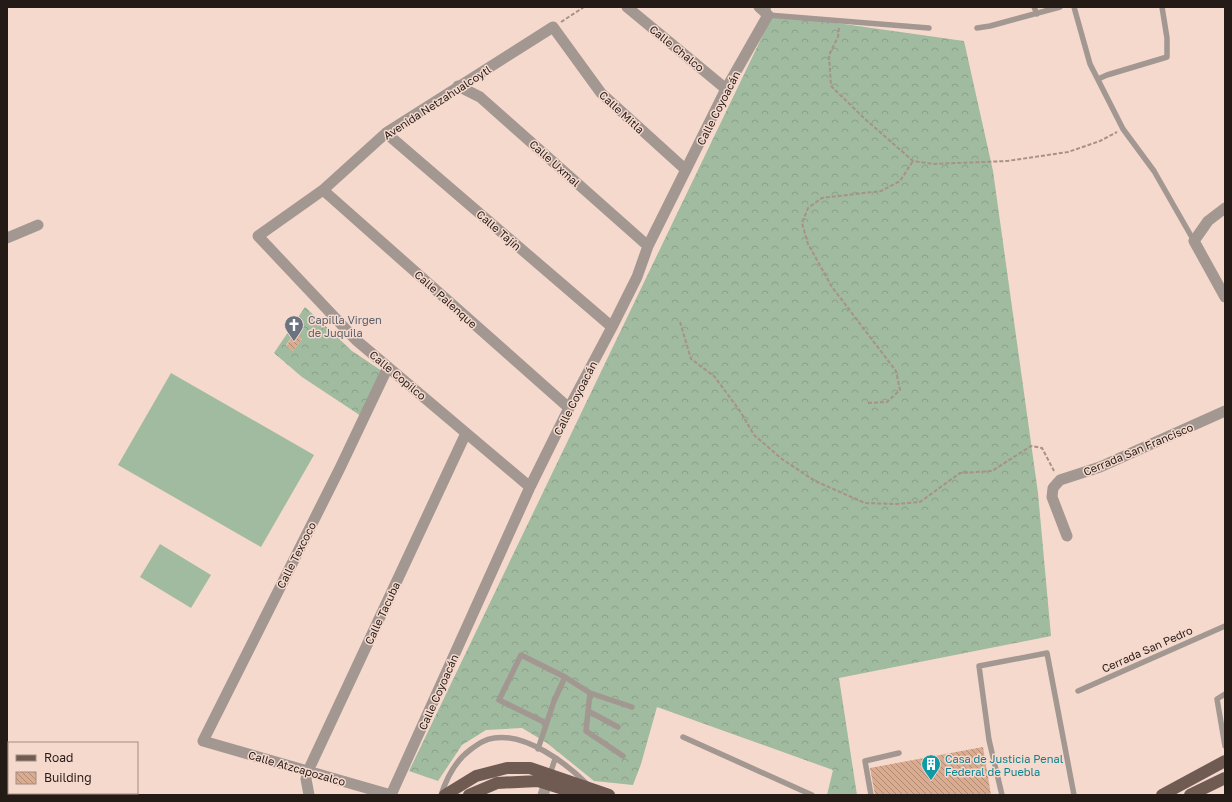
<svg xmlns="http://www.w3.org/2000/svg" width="1232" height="802" font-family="'Golos Text',sans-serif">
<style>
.grass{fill:#a0bb9f}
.forest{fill:url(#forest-crowns);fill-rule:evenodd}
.building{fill:url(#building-back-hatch)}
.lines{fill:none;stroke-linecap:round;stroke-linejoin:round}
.path{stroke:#a79188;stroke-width:2;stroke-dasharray:4 2;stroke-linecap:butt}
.lane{stroke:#a39792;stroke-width:5.5}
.street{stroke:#a39792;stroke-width:11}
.primary{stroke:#705b53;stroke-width:12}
.labels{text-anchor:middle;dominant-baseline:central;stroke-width:3;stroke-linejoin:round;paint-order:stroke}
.street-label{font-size:11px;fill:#241a16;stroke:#f6d9cd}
.worship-label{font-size:11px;fill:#5b616d;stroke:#f6d9cd;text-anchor:start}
.culture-label{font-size:11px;fill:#0d838f;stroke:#f6d9cd;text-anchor:start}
</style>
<defs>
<pattern id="forest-crowns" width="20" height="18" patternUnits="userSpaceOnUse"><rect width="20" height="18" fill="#a0bb9f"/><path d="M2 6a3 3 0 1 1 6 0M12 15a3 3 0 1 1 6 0" fill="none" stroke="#8aa088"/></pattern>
<pattern id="building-back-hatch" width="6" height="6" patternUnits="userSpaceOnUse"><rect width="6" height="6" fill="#dbab8f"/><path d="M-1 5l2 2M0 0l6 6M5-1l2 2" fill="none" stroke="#b18a74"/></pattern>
</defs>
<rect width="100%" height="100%" fill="#f6d9cd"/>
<!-- grass -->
<path class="grass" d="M 171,373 L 314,455 L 261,547 L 118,465 Z
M 160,544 L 211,575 L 191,608 L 140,577 Z"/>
<!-- forest -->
<path class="forest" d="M 773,14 L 964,41 L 993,171 L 1038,493 L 1051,636 L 839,678 L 857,795 L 827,795 L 833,770 L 657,707 L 641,764 L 633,785 L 594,781 L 547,743 L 522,728 L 486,730 L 462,745 L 438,781 L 409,771 Z
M 305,307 L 352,351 L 382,371 L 361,416 L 302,377 L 274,353 ZM 294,334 L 302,339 L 293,351 L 286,345 Z"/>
<!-- building -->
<path class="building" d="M 295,333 L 302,339 L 293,351 L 286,346 Z
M 983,747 L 991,795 L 875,795 L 870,768 Z"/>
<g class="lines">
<!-- path -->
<path class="path" d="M 561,22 L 584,7
M 839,28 L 838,37 L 829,55 L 831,86 L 865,119 L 913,161 L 934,164 L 1007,161 L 1068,152 L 1100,141 L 1117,132
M 680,322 L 691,359 L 714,376 L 740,411 L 754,435 L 782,459 L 815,481 L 865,503 L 896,504 L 920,502 L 960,473 L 992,471 L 1031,446 L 1042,448 L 1054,471
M 868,403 L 887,402 L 900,390 L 896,371 L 832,287 L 808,244 L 802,223 L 808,208 L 822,198 L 881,191 L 900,181 L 913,161"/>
<!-- lane -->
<path class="lane" d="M 768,7 L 768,15 L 929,28
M 1034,7 L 1037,14
M 1074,7 L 1090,64 L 1123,129 L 1154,171 L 1194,241
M 977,28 L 990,26 L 1060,7
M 1098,79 L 1107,75 L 1167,57 L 1167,38 L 1162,7
M 1078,691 L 1225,626
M 590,693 L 586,731 L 623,756
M 1225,694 L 1217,699 L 1225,746
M 588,711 L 618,727
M 546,723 L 499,700 L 521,655 L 565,677
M 683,737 L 812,795
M 538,749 L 554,701 L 565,677 L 590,693 L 632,707
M 550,774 L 555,759
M 441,795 C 447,777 455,761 470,750 C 478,744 485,739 494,738 C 526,733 566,763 587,784
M 871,795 L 865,761 L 899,753
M 1002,795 L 989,740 L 979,666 L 1047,653 L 1074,795"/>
<!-- street -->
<path class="street" d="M 627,7 L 726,89
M 458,86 L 480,97 L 648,246
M 386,133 L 612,327
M 323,190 L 569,408
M 1225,208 L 1208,221 L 1194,241 L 1225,297
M 7,238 L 38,225
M 388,367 L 340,468 L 203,741 L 391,795
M 530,487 L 356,340 L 258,236 L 323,190 L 386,133 L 553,27 L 601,93 L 686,170
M 1067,536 L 1052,497 L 1053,488 L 1060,480 L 1100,467 L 1225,411
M 68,795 L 69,793
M 309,795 L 306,779 L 308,771 L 466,433
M 391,795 L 530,487 L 569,408 L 612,327 L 637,277 L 648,246 L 726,89 L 768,15 L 759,7
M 543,795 L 549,777"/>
<!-- primary -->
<path class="primary" d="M 445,795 L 476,776 L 507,768 L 530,768 L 609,795
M 469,795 L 497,783 L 538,781 L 582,795
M 1162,795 L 1225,761
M 1190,795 L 1225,778"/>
</g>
<!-- icons -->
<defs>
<g id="church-pin" transform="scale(1)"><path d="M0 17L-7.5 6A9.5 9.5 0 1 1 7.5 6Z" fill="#6b7280" stroke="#f6d9cd"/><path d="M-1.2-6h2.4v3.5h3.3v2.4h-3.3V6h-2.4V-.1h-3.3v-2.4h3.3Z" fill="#fff"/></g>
<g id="building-pin" transform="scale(1)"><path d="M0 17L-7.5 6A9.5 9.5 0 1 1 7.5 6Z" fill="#0f9aa8" stroke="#f6d9cd"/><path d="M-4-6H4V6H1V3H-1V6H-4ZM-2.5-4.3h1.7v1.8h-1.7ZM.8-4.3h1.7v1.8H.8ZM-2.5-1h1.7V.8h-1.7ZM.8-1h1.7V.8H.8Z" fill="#fff"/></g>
</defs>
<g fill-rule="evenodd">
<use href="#church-pin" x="294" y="325"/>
<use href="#building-pin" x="931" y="764"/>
</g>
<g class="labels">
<!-- street labels -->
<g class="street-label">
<text transform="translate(677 48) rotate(39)">Calle Chalco</text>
<text transform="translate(437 102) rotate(-33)">Avenida Netzahualcoytl</text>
<text transform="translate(718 108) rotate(-63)">Calle Coyoacán</text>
<text transform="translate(622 112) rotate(43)">Calle Mitla</text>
<text transform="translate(555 163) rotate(42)">Calle Uxmal</text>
<text transform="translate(499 230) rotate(41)">Calle Tajín</text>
<text transform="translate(446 299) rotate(42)">Calle Palenque</text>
<text transform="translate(398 375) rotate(40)">Calle Copilco</text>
<text transform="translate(575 398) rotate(-63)">Calle Coyoacán</text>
<text transform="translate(1138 449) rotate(-23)">Cerrada San Francisco</text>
<text transform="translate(296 555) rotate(-63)">Calle Texcoco</text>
<text transform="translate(382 613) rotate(-65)">Calle Tacuba</text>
<text transform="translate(1147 649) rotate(-24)">Cerrada San Pedro</text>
<text transform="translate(438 692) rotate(-66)">Calle Coyoacán</text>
<text transform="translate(297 768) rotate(16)">Calle Atzcapozalco</text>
</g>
<!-- worship labels -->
<g class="worship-label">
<text x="308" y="319">Capilla Virgen<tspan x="308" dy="13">de Juquila</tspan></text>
</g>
<!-- culture labels -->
<g class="culture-label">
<text x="945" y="758">Casa de Justicia Penal<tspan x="945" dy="13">Federal de Puebla</tspan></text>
</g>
</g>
<!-- border -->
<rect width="1232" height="802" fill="none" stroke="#241a16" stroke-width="16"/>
<!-- legend -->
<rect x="8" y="742" width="130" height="52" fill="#f6d9cd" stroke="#a28d84"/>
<rect x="16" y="755" width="20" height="6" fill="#705b53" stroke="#a28d84"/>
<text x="44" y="762" font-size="12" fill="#241a16">Road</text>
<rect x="16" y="772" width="20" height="12" fill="url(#building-back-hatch)" stroke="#a28d84"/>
<text x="44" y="782" font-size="12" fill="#241a16">Building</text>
</svg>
